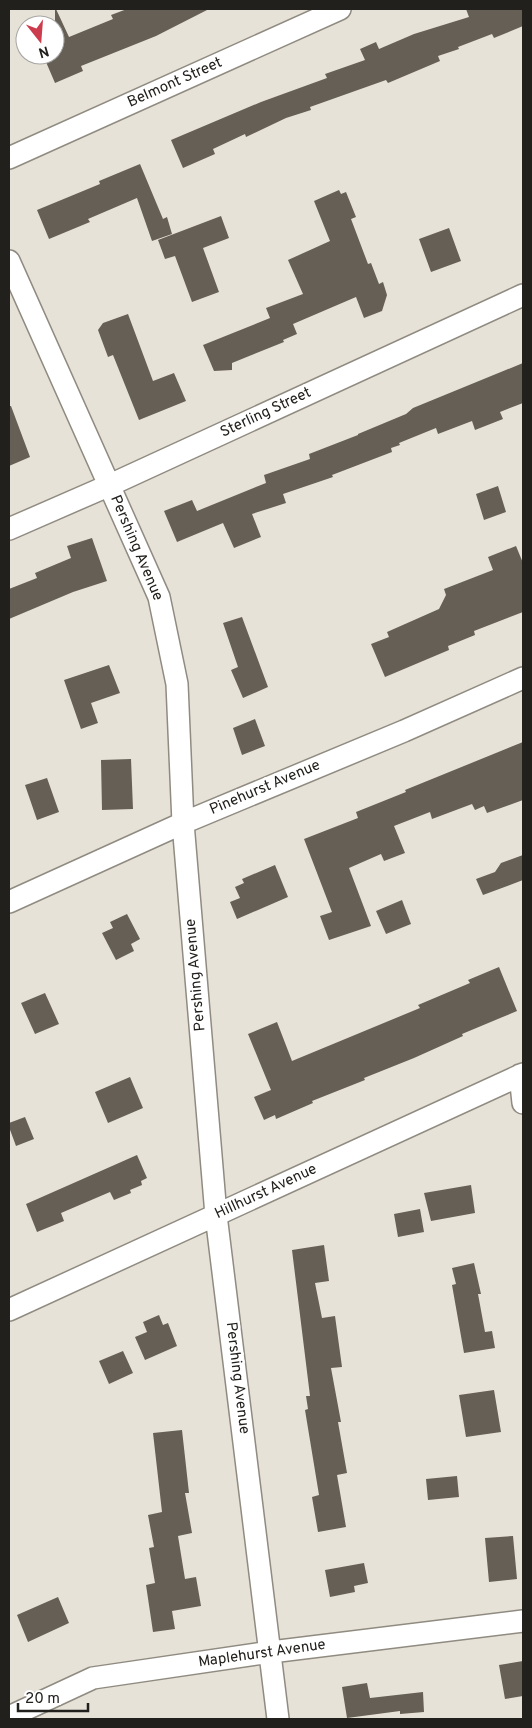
<svg xmlns="http://www.w3.org/2000/svg" width="532" height="1728" font-family="Overpass,sans-serif">
<style>
.building{fill:#655f56}
.lines{fill:none;stroke-linecap:round;stroke-linejoin:round}
.minor-casing{stroke:#908b81;stroke-width:24}
.minor{stroke:#fff;stroke-width:21}
.labels{text-anchor:middle;dominant-baseline:central;stroke-width:5;stroke-linejoin:round;paint-order:stroke}
.street-label{font-size:15px;fill:#22201c;stroke:#fff}
</style>
<rect width="100%" height="100%" fill="#e7e2d7"/>
<!-- building -->
<path class="building" d="M 55,9 L 56,9 L 69,37 L 113,19 L 111,15 L 127,9 L 209,9 L 156,36 L 81,66 L 83,71 L 55,83 L 43,55 L 55,55 Z
M 466,9 L 523,9 L 523,26 L 494,38 L 492,34 L 458,47 L 459,49 L 438,56 L 440,61 L 388,83 L 386,80 L 310,107 L 311,110 L 286,118 L 246,137 L 245,134 L 213,149 L 215,154 L 183,168 L 171,140 L 261,102 L 327,78 L 325,74 L 365,60 L 360,49 L 376,42 L 379,49 L 414,34 L 469,17 Z
M 140,164 L 163,219 L 167,217 L 172,234 L 152,241 L 137,198 L 88,219 L 90,222 L 49,239 L 37,210 L 100,184 L 99,181 Z
M 339,190 L 341,194 L 346,192 L 356,217 L 351,219 L 368,264 L 371,263 L 379,284 L 383,282 L 387,295 L 382,311 L 364,318 L 356,297 L 293,324 L 297,334 L 283,340 L 284,342 L 232,363 L 232,370 L 214,371 L 203,345 L 270,318 L 266,308 L 303,294 L 288,260 L 330,241 L 314,201 Z
M 221,216 L 229,238 L 203,248 L 219,292 L 192,302 L 175,256 L 165,259 L 158,240 Z
M 449,228 L 461,261 L 431,272 L 419,239 Z
M 128,314 L 153,381 L 174,373 L 186,401 L 139,420 L 113,355 L 108,357 L 98,330 L 103,323 Z
M 523,363 L 523,403 L 500,412 L 503,419 L 475,430 L 472,421 L 438,434 L 436,428 L 399,443 L 400,445 L 391,448 L 392,452 L 332,475 L 333,477 L 283,494 L 286,503 L 252,514 L 261,537 L 234,548 L 223,523 L 177,542 L 164,511 L 192,500 L 197,511 L 266,483 L 264,475 L 310,459 L 309,454 L 358,435 L 358,434 L 406,414 L 413,408 Z
M 9,406 L 11,406 L 30,457 L 9,466 Z
M 498,486 L 506,512 L 484,520 L 476,494 Z
M 92,538 L 107,581 L 73,592 L 9,619 L 9,589 L 37,578 L 35,573 L 71,558 L 67,546 Z
M 516,546 L 523,563 L 523,612 L 474,631 L 475,635 L 448,646 L 449,650 L 385,677 L 371,644 L 389,637 L 387,632 L 439,609 L 446,595 L 444,589 L 493,570 L 488,557 Z
M 242,617 L 268,687 L 243,698 L 231,670 L 238,667 L 223,623 Z
M 109,665 L 120,693 L 91,703 L 98,723 L 81,729 L 64,680 Z
M 255,719 L 265,746 L 242,755 L 233,728 Z
M 523,742 L 523,800 L 487,813 L 484,806 L 475,810 L 472,804 L 432,819 L 430,812 L 394,826 L 405,853 L 384,861 L 381,854 L 349,868 L 371,926 L 329,940 L 320,916 L 332,912 L 304,839 L 358,818 L 356,812 L 406,792 L 405,790 Z
M 131,759 L 133,809 L 102,810 L 101,760 Z
M 47,778 L 59,812 L 37,820 L 25,785 Z
M 523,855 L 523,880 L 483,895 L 476,879 L 495,872 L 501,863 Z
M 275,865 L 288,897 L 237,919 L 230,902 L 240,898 L 235,887 L 244,883 L 242,879 Z
M 402,900 L 411,924 L 386,934 L 376,911 Z
M 127,914 L 140,939 L 131,944 L 134,951 L 116,960 L 102,933 L 113,928 L 110,922 Z
M 499,967 L 517,1011 L 462,1034 L 463,1036 L 414,1058 L 364,1078 L 365,1080 L 312,1101 L 313,1103 L 276,1119 L 275,1115 L 264,1120 L 254,1097 L 271,1090 L 248,1034 L 277,1022 L 292,1061 L 420,1008 L 418,1005 L 470,983 L 468,980 Z
M 45,993 L 59,1024 L 35,1034 L 21,1003 Z
M 130,1077 L 143,1108 L 108,1123 L 95,1092 Z
M 25,1117 L 34,1139 L 16,1146 L 9,1127 L 9,1123 Z
M 137,1155 L 147,1178 L 141,1181 L 142,1185 L 130,1190 L 131,1193 L 114,1200 L 110,1192 L 61,1213 L 64,1221 L 37,1232 L 26,1204 Z
M 471,1185 L 475,1213 L 431,1221 L 424,1193 Z
M 420,1209 L 424,1232 L 398,1237 L 394,1214 Z
M 324,1245 L 329,1281 L 315,1283 L 322,1318 L 335,1316 L 342,1367 L 331,1368 L 341,1422 L 338,1422 L 347,1473 L 337,1475 L 346,1527 L 318,1532 L 312,1497 L 319,1495 L 305,1410 L 308,1409 L 306,1396 L 310,1396 L 292,1250 Z
M 474,1263 L 481,1294 L 478,1294 L 485,1332 L 492,1331 L 495,1348 L 464,1353 L 452,1285 L 456,1284 L 452,1268 Z
M 159,1315 L 163,1325 L 168,1323 L 177,1346 L 145,1360 L 135,1337 L 147,1332 L 143,1322 Z
M 123,1351 L 133,1373 L 109,1384 L 99,1361 Z
M 494,1390 L 501,1432 L 466,1437 L 459,1395 Z
M 182,1430 L 189,1493 L 185,1493 L 192,1533 L 178,1536 L 185,1579 L 196,1577 L 201,1606 L 172,1611 L 175,1629 L 153,1632 L 146,1585 L 155,1583 L 149,1548 L 154,1547 L 148,1515 L 162,1512 L 153,1433 Z
M 457,1476 L 459,1497 L 428,1500 L 426,1479 Z
M 513,1536 L 517,1579 L 489,1582 L 485,1538 Z
M 364,1563 L 368,1583 L 354,1586 L 355,1592 L 330,1597 L 325,1570 Z
M 58,1597 L 69,1623 L 28,1642 L 17,1615 Z
M 523,1661 L 523,1696 L 505,1699 L 499,1665 Z
M 367,1683 L 370,1698 L 423,1692 L 424,1712 L 400,1714 L 400,1711 L 347,1718 L 342,1687 Z"/>
<g class="lines">
<!-- minor casing -->
<g class="minor-casing">
<path id="minor" d="M 9,158 L 340,9
M 9,261 L 159,597 L 177,684 L 183,823 L 216,1215 L 278,1719
M 9,529 L 110,485 L 523,295
M 9,902 L 183,823 L 404,731 L 523,678
M 520,1075 L 523,1103
M 9,1310 L 523,1074
M 9,1717 L 93,1678 L 271,1652 L 523,1621"/>
</g>
<!-- minor -->
<use href="#minor" class="minor"/>
</g>
<g class="labels">
<!-- street labels -->
<g class="street-label">
<text transform="translate(175 83) rotate(-24)">Belmont Street</text>
<text transform="translate(266 413) rotate(-25)">Sterling Street</text>
<text transform="translate(136 548) rotate(67)">Pershing Avenue</text>
<text transform="translate(265 788) rotate(-23)">Pinehurst Avenue</text>
<text transform="translate(196 975) rotate(-95)">Pershing Avenue</text>
<text transform="translate(266 1192) rotate(-25)">Hillhurst Avenue</text>
<text transform="translate(237 1378) rotate(83)">Pershing Avenue</text>
<text transform="translate(262 1654) rotate(-8)">Maplehurst Avenue</text>
</g>
</g>
<!-- border -->
<rect width="532" height="1728" fill="none" stroke="#22201c" stroke-width="20"/>
<!-- north arrow -->
<g transform="translate(40 40) rotate(163)"><circle r="24" fill="#ffffff" stroke="#a7a6a4"/>
<path d="M0-4L9 19L0 12L-9 19Z" fill="#cc3c4d"/>
<text y="-8" font-size="14" font-weight="bold" text-anchor="middle" fill="#22201c">N</text>
</g>
<!-- scale -->
<path d="M18 1703v8h70v-8" fill="none" stroke="#22201c" stroke-width="2.5"/>
<text x="25" y="1703" font-size="15" fill="#22201c" stroke="#ffffff" stroke-width="4" paint-order="stroke">20 m</text>
</svg>
